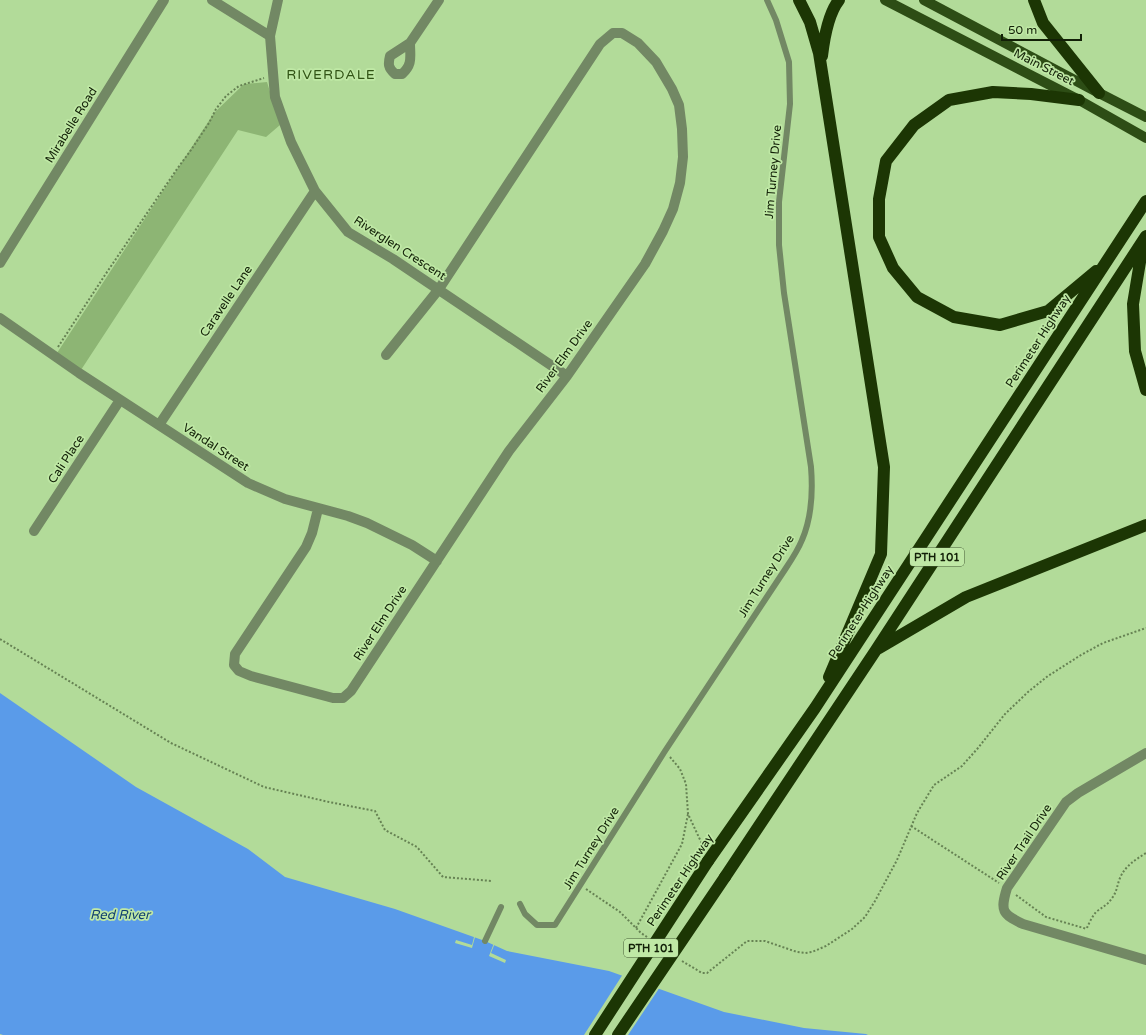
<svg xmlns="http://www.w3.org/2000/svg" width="1146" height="1035" font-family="'Varela Round',sans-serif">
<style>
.green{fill:#8db574}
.water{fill:#5a9be9}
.pier{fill:#b2db99}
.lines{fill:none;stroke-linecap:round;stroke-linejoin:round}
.path{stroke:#668253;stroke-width:2;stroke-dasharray:2 2;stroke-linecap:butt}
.lane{stroke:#728864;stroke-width:6}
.street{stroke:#728864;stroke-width:10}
.primary{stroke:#2d4d15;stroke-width:10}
.highway{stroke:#1c3604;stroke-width:12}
.path-bridge{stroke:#668253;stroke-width:2;stroke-dasharray:2 2;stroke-linecap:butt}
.highway-bridge{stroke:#1c3604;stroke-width:12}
.labels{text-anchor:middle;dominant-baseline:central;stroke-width:3.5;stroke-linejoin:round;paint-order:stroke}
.shield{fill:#bfe8a5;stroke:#465c36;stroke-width:1}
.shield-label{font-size:11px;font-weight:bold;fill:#122007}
.street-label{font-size:12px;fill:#122007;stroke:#bfe8a5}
.water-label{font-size:13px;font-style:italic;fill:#103e6f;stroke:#bfe8a5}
.quarter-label{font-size:14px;letter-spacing:1px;fill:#325416;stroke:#bfe8a5}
</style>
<rect width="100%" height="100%" fill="#b2db99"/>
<!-- green -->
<path class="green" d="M 267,82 L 280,125 L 266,137 L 238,130 L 79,373 L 57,353 L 214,113 L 244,84 Z"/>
<!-- water -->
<path class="water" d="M 0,693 L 136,787 L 248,849 L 285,877 L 395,909 L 485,941 L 507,951 L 609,971 L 724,1012 L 804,1028 L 866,1034 L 868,1035 L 3,1035 L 0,1034 Z"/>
<!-- pier -->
<path class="pier" d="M 474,937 L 475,937 L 472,948 L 455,943 L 456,940 L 472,945 Z
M 494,943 L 495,943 L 491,953 L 506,960 L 505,963 L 489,956 Z
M 623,974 L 660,987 L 628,1035 L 584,1035 Z"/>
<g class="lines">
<!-- path -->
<path class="path" d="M 58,347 L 105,275 L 177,169 L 191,150 L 209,123 L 216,109 L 226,96 L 239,86 L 264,78
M 0,639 L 171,743 L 264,787 L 329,802 L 375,811 L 385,830 L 417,847 L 443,877 L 492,881
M 670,757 L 680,769 L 686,784 L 688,814 L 703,846
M 911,826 L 999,883
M 586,889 L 620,912 L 641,933 L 647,937
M 1016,895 L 1046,917 L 1087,929
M 636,928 L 682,844 L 688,814
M 1087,928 C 1089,923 1092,917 1096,912 C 1102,907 1108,905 1112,898 C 1117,892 1117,885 1120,878 C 1125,866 1135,860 1146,853
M 682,961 L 702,973 L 707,973 L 747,941 L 765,941 L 797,952 L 805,953 L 812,952 L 826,946 L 852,929 L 865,917 L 875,901 L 897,860 L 917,813 L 934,785 L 962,766 L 978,748 L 1005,714 L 1028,692 L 1048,676 L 1081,655 L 1103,643 L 1146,628"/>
<!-- lane -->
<path class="lane" d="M 520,904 L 525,914 L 537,925 L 555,925 L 665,751 L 786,568 C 792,559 798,550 802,540 C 812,517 813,492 811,467 L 784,293 L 779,245 L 779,202 L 790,104 L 789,62 L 776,20 L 767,0
M 485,941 L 501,907"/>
<!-- street -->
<path class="street" d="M 212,0 L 270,36
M 278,0 L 270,36 L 275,97 L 291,142 L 315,191 L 348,232 L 393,259 L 567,376
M 410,43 C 410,57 413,64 402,74 L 395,74 C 388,68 388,64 390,56 L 410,43 L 439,0
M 0,263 L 164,0
M 0,318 L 79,373 L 248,483 L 285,499 L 348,516 L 367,523 L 412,545 L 437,561
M 159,425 L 315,191
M 318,509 L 312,533 L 306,547 L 235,654 L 234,665 L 239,671 L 251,676 L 333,698 L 343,698 L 351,691 L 509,451 L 567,376 L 645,264 L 663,231 L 673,209 L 680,183 L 683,157 L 682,129 L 679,105 L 672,89 L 656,62 L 638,43 L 622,33 L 613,33 L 600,44 L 439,289 L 386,355
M 34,531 L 120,400
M 1146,753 L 1078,793 L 1066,802 L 1007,888 C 1000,911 1002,914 1023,924 L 1146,960"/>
<!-- primary -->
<path class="primary" d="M 885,0 L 1079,100 L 1146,138
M 924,0 L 1099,93 L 1146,117"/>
<!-- highway -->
<path class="highway" d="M 799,0 L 810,22 L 819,53 L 884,467 L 881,554 L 829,677
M 1034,0 L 1043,23 L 1099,93
M 822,56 C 824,39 828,14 839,0
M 1079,100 L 1031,94 L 993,92 L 949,100 L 914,125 L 886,161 L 879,199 L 879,237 L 893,268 L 917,297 L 954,317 L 1000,325 L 1048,311 L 1096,271
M 1143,244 L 1133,304 L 1135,351 L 1146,390
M 879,648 L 966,597 L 1146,525
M 708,861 L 815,708 L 1146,201
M 725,877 L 876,650 L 1146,236"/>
<!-- path-bridge -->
<path class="path-bridge" d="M 701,853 L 703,846"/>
<!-- highway-bridge -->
<path class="highway-bridge" d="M 595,1035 L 708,861
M 618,1035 L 725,877"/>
</g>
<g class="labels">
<!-- shield labels -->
<g class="shield">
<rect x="910" y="548" width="54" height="18" rx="3"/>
<rect x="624" y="939" width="54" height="18" rx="3"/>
</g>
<g class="shield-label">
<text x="937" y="557">PTH 101</text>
<text x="651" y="948">PTH 101</text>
</g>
<!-- street labels -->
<g class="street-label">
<text transform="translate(1044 67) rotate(27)">Main Street</text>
<text transform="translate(71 125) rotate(-58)">Mirabelle Road</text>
<text transform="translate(773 172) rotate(-85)">Jim Turney Drive</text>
<text transform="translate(400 248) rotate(33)">Riverglen Crescent</text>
<text transform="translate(226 301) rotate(-56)">Caravelle Lane</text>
<text transform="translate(1038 341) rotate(-57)">Perimeter Highway</text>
<text transform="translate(564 356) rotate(-54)">River Elm Drive</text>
<text transform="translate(216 447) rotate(33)">Vandal Street</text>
<text transform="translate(66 459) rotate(-57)">Cali Place</text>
<text transform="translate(766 576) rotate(-58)">Jim Turney Drive</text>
<text transform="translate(861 612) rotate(-57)">Perimeter Highway</text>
<text transform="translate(380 623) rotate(-57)">River Elm Drive</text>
<text transform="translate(1024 842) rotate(-56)">River Trail Drive</text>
<text transform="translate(591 848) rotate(-58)">Jim Turney Drive</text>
<text transform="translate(680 880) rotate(-56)">Perimeter Highway</text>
</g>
<!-- water labels -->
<g class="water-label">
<text x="120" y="915">Red River</text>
</g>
<!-- quarter labels -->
<g class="quarter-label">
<text x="331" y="74">RIVERDALE</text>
</g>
</g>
<!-- scale -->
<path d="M1002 34v6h79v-6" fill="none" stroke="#122007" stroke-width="2"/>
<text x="1008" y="34" font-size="12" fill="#122007" stroke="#bfe8a5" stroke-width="3" paint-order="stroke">50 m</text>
</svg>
